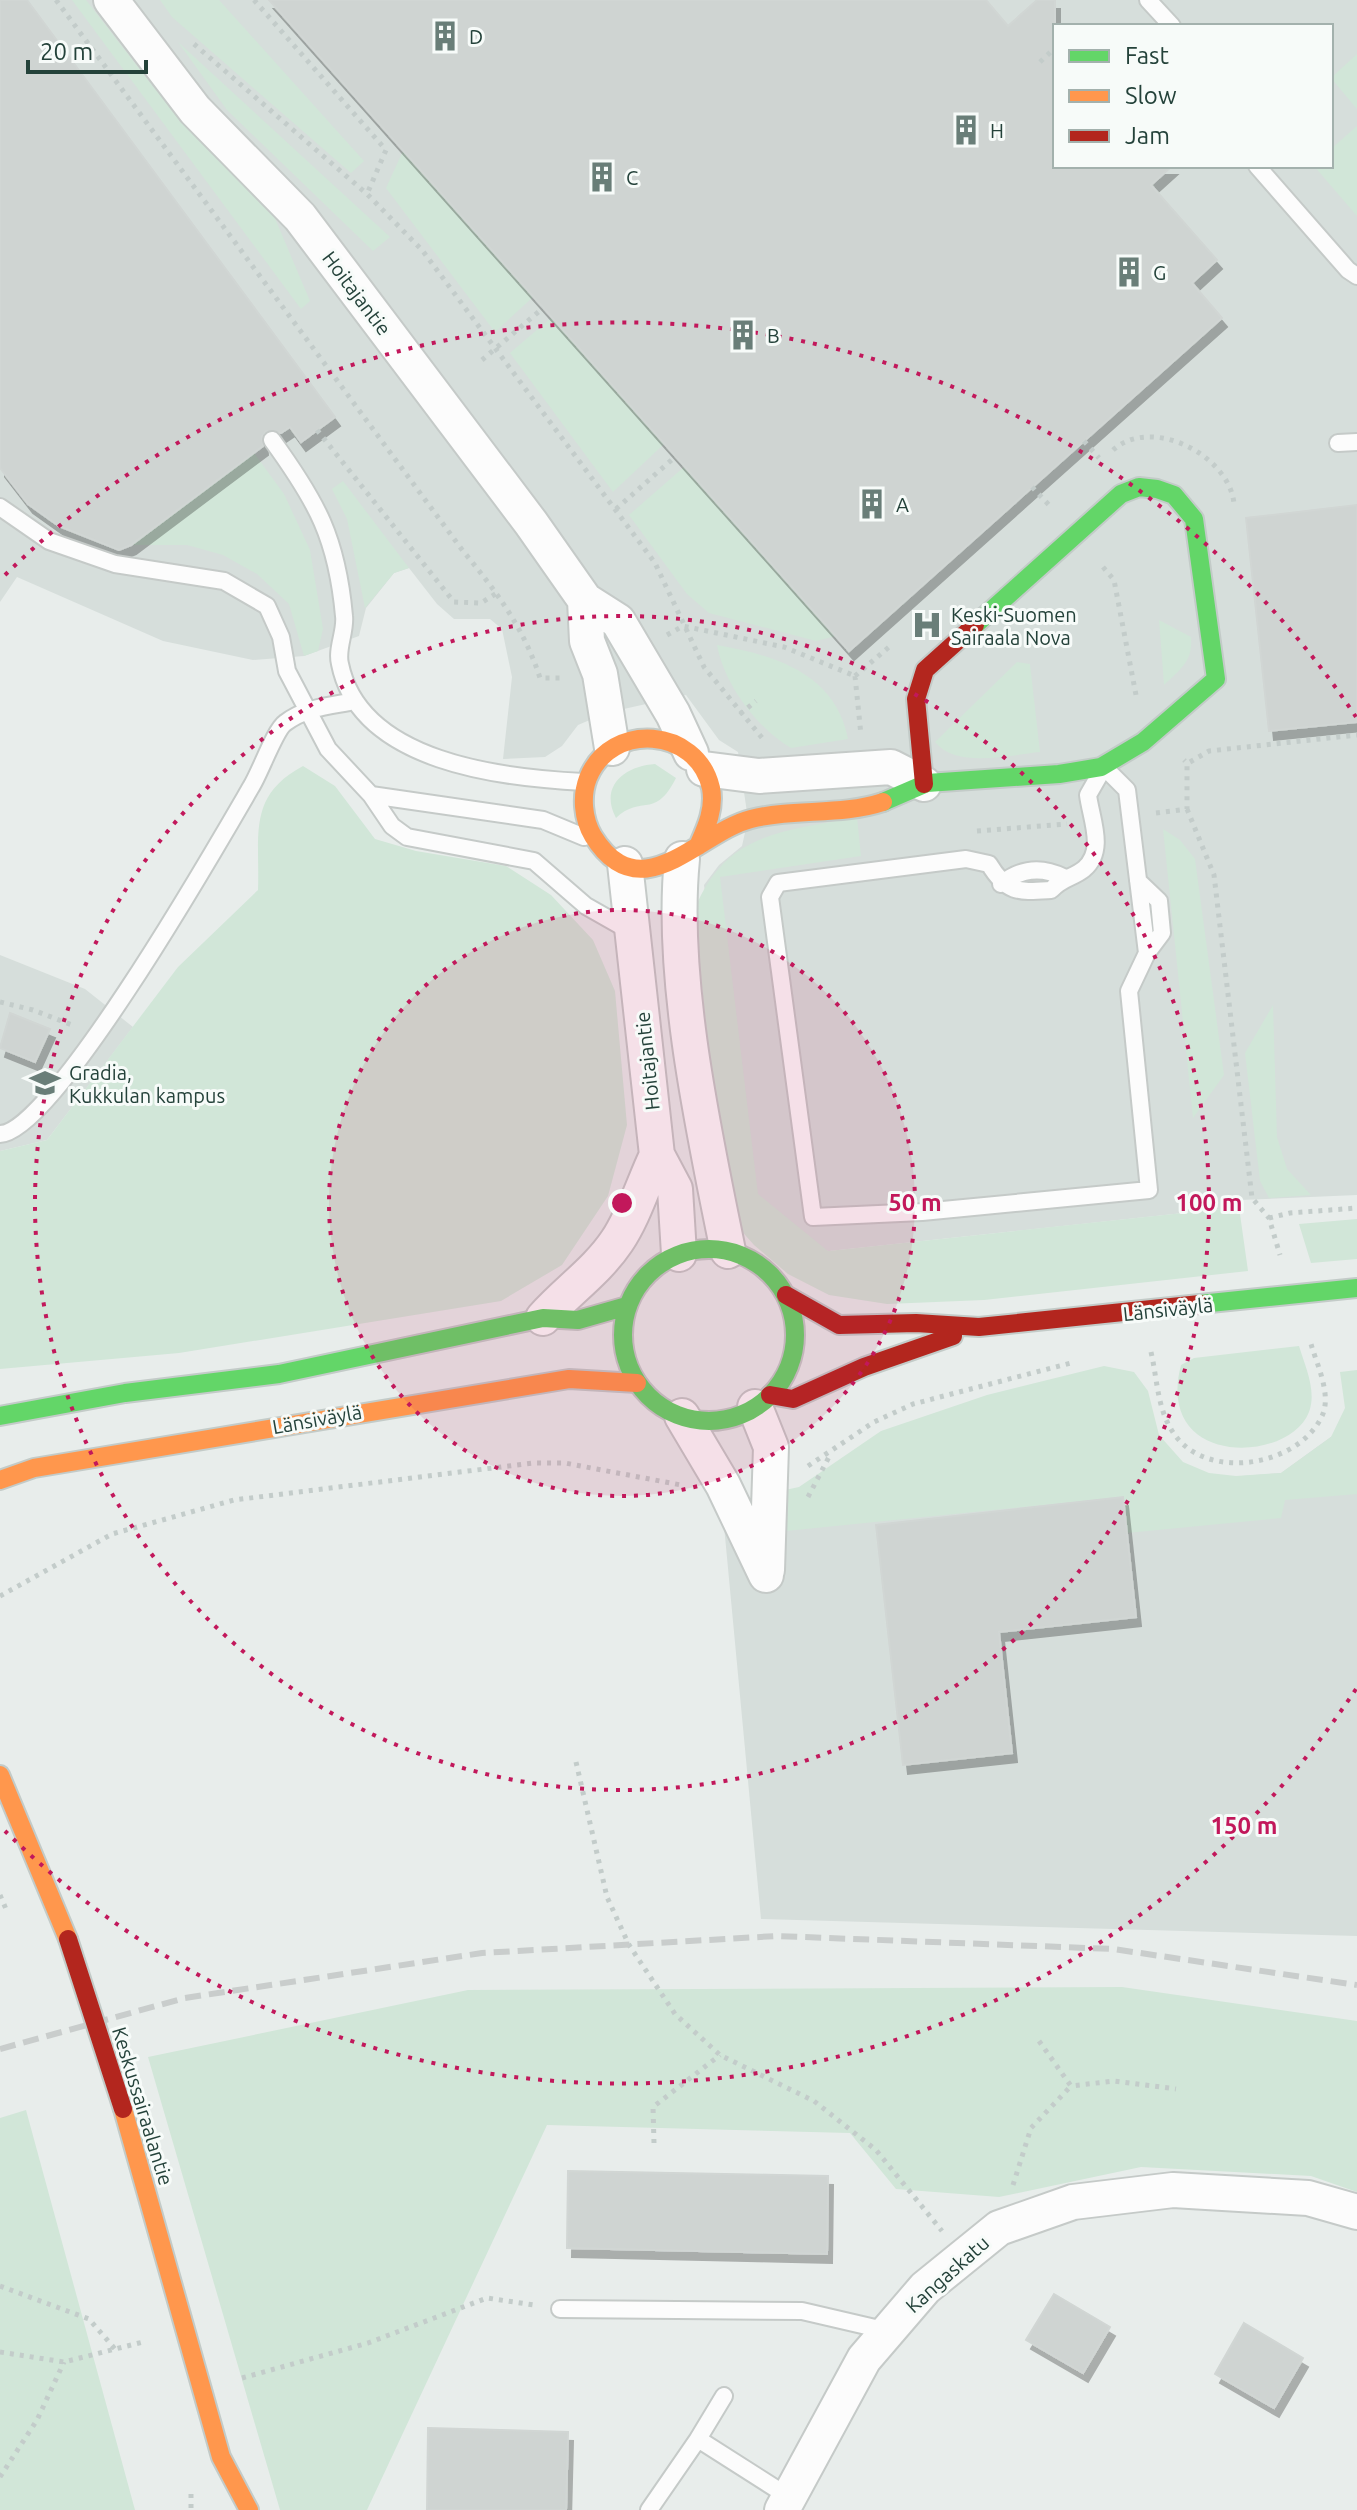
<svg xmlns="http://www.w3.org/2000/svg" width="1357" height="2510" font-family="Ubuntu,sans-serif">
<style>
.built{fill:#d6dedb;fill-rule:evenodd}
.green{fill:#d1e6d8}
.building{fill:#cfd4d2;stroke:#d1d6d4;stroke-width:2;filter:url(#shadow)}
.lines{fill:none;stroke-linecap:round;stroke-linejoin:round}
.lane-casing{stroke:#c5cac8;stroke-width:20}
.street-casing{stroke:#c5cac8;stroke-width:38}
.fast-casing{stroke:#c3cbc8;stroke-width:22}
.slow-casing{stroke:#c3cbc8;stroke-width:22}
.jam-casing{stroke:#c3cbc8;stroke-width:22}
.path{stroke:#c3ccca;stroke-width:5;stroke-dasharray:4 6;stroke-linecap:butt}
.lane{stroke:#fcfcfc;stroke-width:16}
.street{stroke:#fcfcfc;stroke-width:34}
.fast{stroke:#63d668;stroke-width:18}
.slow{stroke:#ff974d;stroke-width:18}
.jam{stroke:#b3261e;stroke-width:18}
.rail{stroke:#c9cdcc;stroke-width:6;stroke-dasharray:16 8;stroke-linecap:butt}
.jam-bridge-casing{stroke:#c3cbc8;stroke-width:22;stroke-linecap:butt}
.jam-bridge{stroke:#b3261e;stroke-width:18}
.ring{fill:none;stroke:#c2185b;stroke-width:4;stroke-dasharray:4 8}
.labels{text-anchor:middle;dominant-baseline:central;stroke-width:6;stroke-linejoin:round;paint-order:stroke}
.poi-label{font-size:20px;fill:#24423a;stroke:#f7fbf9;text-anchor:start}
.street-label{font-size:20px;fill:#24423a;stroke:#f7fbf9}
.centre{fill:#c2185b;stroke:#f7fbf9;stroke-width:4}
.ring-label{font-size:24px;text-anchor:middle;font-weight:bold;fill:#c2185b;stroke:#f7fbf9;stroke-width:6;stroke-linejoin:round;paint-order:stroke}
</style>
<defs>
<filter id="shadow"><feDropShadow dx="5" dy="9" stdDeviation="0" flood-color="#0004"/></filter>
</defs>
<rect width="100%" height="100%" fill="#e8edeb"/>
<!-- built -->
<path class="built" d="M 0,0 L 1357,0 L 1357,1195 L 1240,1200 L 1239,1207 L 829,1251 L 754,1245 L 704,885 L 719,865 L 742,846 L 748,819 L 738,752 L 719,740 L 686,695 L 606,713 L 578,725 L 562,746 L 545,757 L 503,759 L 512,677 L 502,629 L 490,619 L 454,619 L 437,604 L 409,568 L 394,573 L 366,608 L 359,636 L 304,656 L 253,660 L 163,641 L 17,577 L 0,602 ZM 1055,26 L 1331,26 L 1331,166 L 1055,166 Z
M 0,955 L 85,989 L 133,1027 L 47,1140 L 0,1151 Z
M 1357,1418 L 1357,1936 L 761,1919 L 723,1515 L 1281,1473 Z"/>
<!-- green -->
<path class="green" d="M 72,0 L 86,0 L 155,89 L 256,191 L 274,216 L 310,301 L 301,309 Z
M 160,0 L 219,0 L 364,161 L 351,173 L 172,17 Z
M 178,42 L 390,237 L 373,251 L 227,110 Z
M 1357,54 L 1357,109 L 1331,78 Z
M 1357,126 L 1357,216 L 1314,166 L 1331,166 L 1331,149 Z
M 403,151 L 533,297 L 495,332 L 386,188 Z
M 552,317 L 664,444 L 613,492 L 510,353 Z
M 254,453 L 284,494 L 310,550 L 323,629 L 318,651 L 304,656 L 289,604 L 257,574 L 223,555 L 187,545 L 131,545 Z
M 684,467 L 836,636 L 816,641 L 709,613 L 687,594 L 629,515 Z
M 343,481 L 409,568 L 394,573 L 365,608 L 347,519 L 332,489 Z
M 1159,620 L 1191,637 C 1193,661 1181,669 1164,685 Z
M 717,645 C 775,655 836,674 848,739 L 791,748 C 757,728 724,684 717,645 Z
M 1017,662 L 1030,664 L 1040,752 C 1009,755 957,769 935,742 Z
M 655,764 L 676,778 C 655,820 642,794 616,818 C 599,786 625,766 655,764 Z
M 303,766 L 335,786 L 375,839 L 416,851 L 506,866 L 551,895 L 593,940 L 615,991 L 627,1125 L 608,1196 L 562,1265 L 501,1301 L 179,1353 L 0,1369 L 0,1151 L 47,1140 L 178,967 L 258,890 C 260,835 247,796 303,766 Z
M 857,817 L 861,856 L 720,877 L 758,1194 L 828,1251 L 1239,1207 L 1248,1271 L 984,1300 L 887,1304 L 829,1295 L 788,1274 L 754,1245 L 738,1227 L 723,1187 L 694,911 C 725,832 782,832 857,817 Z
M 1163,829 L 1180,840 L 1195,859 L 1224,1075 L 1193,1118 Z
M 1273,1005 L 1277,1137 L 1287,1169 L 1311,1195 L 1269,1198 L 1260,1181 L 1245,1053 Z
M 1357,1219 L 1357,1259 L 1311,1263 L 1299,1224 Z
M 1299,1346 C 1305,1366 1317,1391 1309,1412 C 1289,1464 1154,1468 1181,1365 L 1194,1358 Z
M 1104,1366 L 1134,1372 L 1148,1391 L 1159,1435 L 1183,1462 L 1209,1473 L 1236,1476 L 1281,1473 L 1331,1437 L 1345,1408 L 1340,1372 L 1357,1370 L 1357,1494 L 1285,1500 L 1281,1518 L 1127,1533 L 1122,1497 L 786,1531 L 785,1490 L 799,1487 L 881,1431 L 987,1395 Z
M 1122,1987 L 1357,2021 L 1357,2192 L 1311,2176 L 1141,2167 L 999,2197 L 896,2189 L 850,2133 L 547,2125 L 367,2510 L 280,2510 L 148,2057 L 468,1990 Z
M 26,2110 L 135,2510 L 0,2510 L 0,2118 Z"/>
<!-- building -->
<path class="building" d="M 0,0 L 27,0 L 335,417 L 301,442 L 290,427 L 281,433 L 266,431 L 262,436 L 263,446 L 131,545 L 119,550 L 59,526 L 28,504 L 0,468 Z
M 269,0 L 986,0 L 1008,26 L 1037,0 L 1055,0 L 1055,166 L 1172,166 L 1151,185 L 1217,260 L 1192,283 L 1222,318 L 849,651 Z
M 1357,505 L 1357,722 L 1269,731 L 1246,518 Z
M 10,1013 L 50,1029 L 35,1062 L 0,1048 Z
M 1123,1497 L 1136,1617 L 999,1632 L 1012,1753 L 903,1765 L 876,1525 Z
M 568,2171 L 828,2176 L 827,2254 L 567,2248 Z
M 1054,2294 L 1110,2327 L 1083,2373 L 1026,2340 Z
M 1244,2323 L 1303,2358 L 1274,2408 L 1215,2374 Z
M 428,2428 L 568,2432 L 566,2510 L 427,2510 Z"/>
<g class="lines">
<!-- lane casing -->
<g class="lane-casing">
<path id="lane" d="M 1148,0 L 1172,26
M 1257,166 L 1348,270 L 1357,276
M 272,440 C 317,502 337,538 344,616 C 346,631 336,649 340,664 C 360,763 503,778 584,782
M 1338,443 L 1357,442
M 0,507 L 49,541 L 115,564 L 224,581 L 267,606 L 281,637 L 287,671 L 328,749 L 371,795 L 392,826 L 407,837 L 534,861 L 586,906 L 630,931
M 1104,767 L 1127,790 L 1147,953 L 1129,991 L 1149,1190 L 922,1212 L 813,1217 L 770,897 L 778,883 L 966,859 L 989,864 C 1007,894 1019,892 1051,890 C 1063,877 1073,878 1084,869 C 1106,850 1091,819 1088,795 Z
M 371,795 L 543,820 L 584,837
M 1138,881 L 1159,901 L 1162,933 L 1147,953
M 1001,884 C 1020,869 1041,866 1063,877
M 0,1134 C 53,1133 219,842 251,787 C 260,773 275,730 285,723 C 306,707 330,706 355,701
M 560,2309 L 802,2311 L 888,2331
M 698,2439 L 724,2396
M 649,2510 L 698,2439 L 789,2497"/>
</g>
<!-- street casing -->
<g class="street-casing">
<path id="street" d="M 111,0 L 195,110 L 300,217 L 531,523 L 585,600 L 618,621 L 673,714 L 691,753
M 585,600 L 587,641 L 600,674 L 612,748
M 704,769 L 759,776 L 891,767 L 924,784
M 682,859 C 670,978 704,1133 728,1251
M 625,864 L 657,1155 L 675,1189 L 679,1254
M 543,1318 C 567,1291 597,1271 617,1241 C 634,1216 644,1182 657,1155
M 755,1407 L 771,1447 L 767,1570
M 682,1416 L 723,1485 L 766,1575
M 782,2510 L 864,2359 L 925,2288 L 999,2228 L 1073,2202 L 1173,2190 L 1308,2198 L 1357,2212"/>
</g>
<!-- fast casing -->
<g class="fast-casing">
<path id="fast" d="M 883,802 L 927,783 L 1059,774 L 1101,767 L 1143,742 L 1216,679 L 1194,519 L 1174,495 L 1157,489 L 1139,487 L 1121,494 L 975,625
M623 1335a86 86 0 1 1 172 0a86 86 0 1 1-172 0Z
M 1200,1304 L 1357,1288
M 0,1416 L 125,1393 L 279,1374 L 543,1318 L 578,1320 L 627,1306"/>
</g>
<!-- slow casing -->
<g class="slow-casing">
<path id="slow" d="M 698,846 C 706,828 715,809 711,788 C 697,727 611,721 588,778 C 581,796 583,819 593,836 C 641,913 699,832 751,819 C 794,808 841,816 883,802
M 0,1480 L 34,1468 L 569,1379 L 637,1383
M 0,1775 L 68,1939
M 123,2109 L 221,2457 L 249,2510"/>
</g>
<!-- jam casing -->
<g class="jam-casing">
<path id="jam" d="M 924,784 L 916,699 L 925,670 L 975,625
M 786,1295 L 839,1325 L 916,1323 L 979,1327 L 1200,1304
M 770,1395 L 793,1399 L 864,1367 L 953,1336"/>
</g>
<!-- path -->
<path class="path" d="M 56,0 L 463,551 C 496,591 524,628 540,678 L 564,678
M 254,0 L 386,150 L 367,194
M 194,44 L 367,194 L 422,250 L 655,563 L 704,667 L 763,739
M 1040,62 L 1055,48
M 482,360 L 543,308
M 317,430 L 454,602 L 481,603 L 497,593
M 1084,441 L 1099,458
M 1113,450 C 1152,415 1230,456 1234,504
M 1032,487 L 1049,505
M 616,509 L 676,456
M 1103,567 L 1114,580 L 1136,695
M 667,635 L 683,626 L 784,647 L 855,676
M 855,676 L 861,735
M 855,676 L 889,647
M 740,714 L 756,701
M 1190,762 L 1209,751 L 1357,735
M 1187,809 L 1214,875 L 1252,1198 L 1269,1218 L 1280,1255
M 1156,813 L 1187,809 L 1187,763 L 1184,760
M 977,831 L 1067,824
M 0,1002 L 33,1010 L 72,1025
M 1269,1218 L 1290,1213 L 1357,1208
M 1151,1352 C 1158,1382 1157,1414 1178,1439 C 1214,1481 1300,1464 1322,1416 C 1332,1395 1317,1365 1311,1344
M 808,1466 L 874,1422 L 913,1404 L 1071,1363
M 808,1497 L 831,1453
M 0,1596 L 112,1534 L 234,1500 L 533,1463 L 565,1463 L 681,1485
M 576,1762 L 607,1897 L 629,1945 L 675,2014 L 720,2055 L 814,2101 L 876,2150 L 942,2231
M 0,1895 L 6,1909
M 1039,2041 L 1071,2086 L 1114,2081 L 1176,2089
M 654,2143 L 653,2107 L 720,2055
M 1013,2185 L 1031,2128 L 1071,2086
M 0,2286 L 89,2319 L 115,2349
M 0,2352 L 64,2362 L 143,2342
M 242,2378 L 368,2343 L 487,2298 L 534,2305
M 0,2477 L 37,2420 L 64,2362
M 191,2494 L 191,2510"/>
<!-- lane -->
<use href="#lane" class="lane"/>
<!-- street -->
<use href="#street" class="street"/>
<!-- fast -->
<use href="#fast" class="fast"/>
<!-- slow -->
<use href="#slow" class="slow"/>
<!-- jam -->
<use href="#jam" class="jam"/>
<!-- rail -->
<path class="rail" d="M 0,2049 L 185,1998 L 482,1953 L 777,1936 L 1113,1949 L 1357,1985"/>
<!-- jam-bridge casing -->
<g class="jam-bridge-casing">
<path id="jam-bridge" d="M 68,1939 L 123,2109"/>
</g>
<!-- jam-bridge -->
<use href="#jam-bridge" class="jam-bridge"/>
</g>
<!-- distance rings -->
<circle cx="622" cy="1203" r="293" fill="#c2185b" fill-opacity=".12"/>
<g class="ring">
<circle cx="622" cy="1203" r="293"/>
<circle cx="622" cy="1203" r="587"/>
<path d="M1356 1689A880 880 0 0 1 5 1831M5 575A880 880 0 0 1 1356 717"/>
</g>
<!-- icons -->
<defs>
<g id="building-bare" transform="scale(2.4)"><path d="M-4-6H4V6H1V3H-1V6H-4ZM-2.5-4.3h1.7v1.8h-1.7ZM.8-4.3h1.7v1.8H.8ZM-2.5-1h1.7V.8h-1.7ZM.8-1h1.7V.8H.8Z" fill="#697e78" stroke="#f7fbf9" stroke-width="2.5" paint-order="stroke"/></g>
<g id="hospital-bare" transform="scale(2.4)"><path d="M-5-5h3v3.5h4V-5h3V5h-3V1.5h-4V5h-3Z" fill="#697e78" stroke="#f7fbf9" stroke-width="2.5" paint-order="stroke"/></g>
<g id="university-bare" transform="scale(2.4)"><path d="M0-5L7-2L0 1L-7-2ZM-4 1L0 2.5L4 1V4Q0 6-4 4Z" fill="#697e78" stroke="#f7fbf9" stroke-width="2.5" paint-order="stroke"/></g>
</defs>
<g fill-rule="evenodd">
<use href="#building-bare" x="445" y="36"/>
<use href="#building-bare" x="966" y="130"/>
<use href="#building-bare" x="602" y="177"/>
<use href="#building-bare" x="1129" y="272"/>
<use href="#building-bare" x="743" y="335"/>
<use href="#building-bare" x="872" y="504"/>
<use href="#hospital-bare" x="927" y="625"/>
<use href="#university-bare" x="45" y="1083"/>
</g>
<g class="labels">
<!-- poi labels -->
<g class="poi-label">
<text x="469" y="36">D</text>
<text x="990" y="130">H</text>
<text x="626" y="177">C</text>
<text x="1153" y="272">G</text>
<text x="767" y="335">B</text>
<text x="896" y="504">A</text>
<text x="951" y="614">Keski-Suomen<tspan x="951" dy="23">Sairaala Nova</tspan></text>
<text x="69" y="1072">Gradia,<tspan x="69" dy="23">Kukkulan kampus</tspan></text>
</g>
<!-- street labels -->
<g class="street-label">
<text transform="translate(357 293) rotate(53)">Hoitajantie</text>
<text transform="translate(647 1061) rotate(-96)">Hoitajantie</text>
<text transform="translate(1168 1309) rotate(-6)">Länsiväylä</text>
<text transform="translate(317 1419) rotate(-10)">Länsiväylä</text>
<text transform="translate(143 2106) rotate(73)">Keskussairaalantie</text>
<text transform="translate(947 2274) rotate(-42)">Kangaskatu</text>
</g>
</g>
<circle cx="622" cy="1203" r="12" class="centre"/>
<g class="ring-label">
<text x="915" y="1211">50 m</text>
<text x="1209" y="1211">100 m</text>
<text x="1244" y="1834">150 m</text>
</g>
<!-- legend -->
<rect x="1053" y="24" width="280" height="144" fill="#f7fbf9" stroke="#a3b1ad" stroke-width="2"/>
<rect x="1069" y="50" width="40" height="12" fill="#63d668" stroke="#a3b1ad" stroke-width="2"/>
<text x="1125" y="64" font-size="24" fill="#24423a">Fast</text>
<rect x="1069" y="90" width="40" height="12" fill="#ff974d" stroke="#a3b1ad" stroke-width="2"/>
<text x="1125" y="104" font-size="24" fill="#24423a">Slow</text>
<rect x="1069" y="130" width="40" height="12" fill="#b3261e" stroke="#a3b1ad" stroke-width="2"/>
<text x="1125" y="144" font-size="24" fill="#24423a">Jam</text>
<!-- scale -->
<path d="M28 60v12h118v-12" fill="none" stroke="#24423a" stroke-width="4"/>
<text x="40" y="60" font-size="24" fill="#24423a" stroke="#f7fbf9" stroke-width="6" paint-order="stroke">20 m</text>
</svg>
